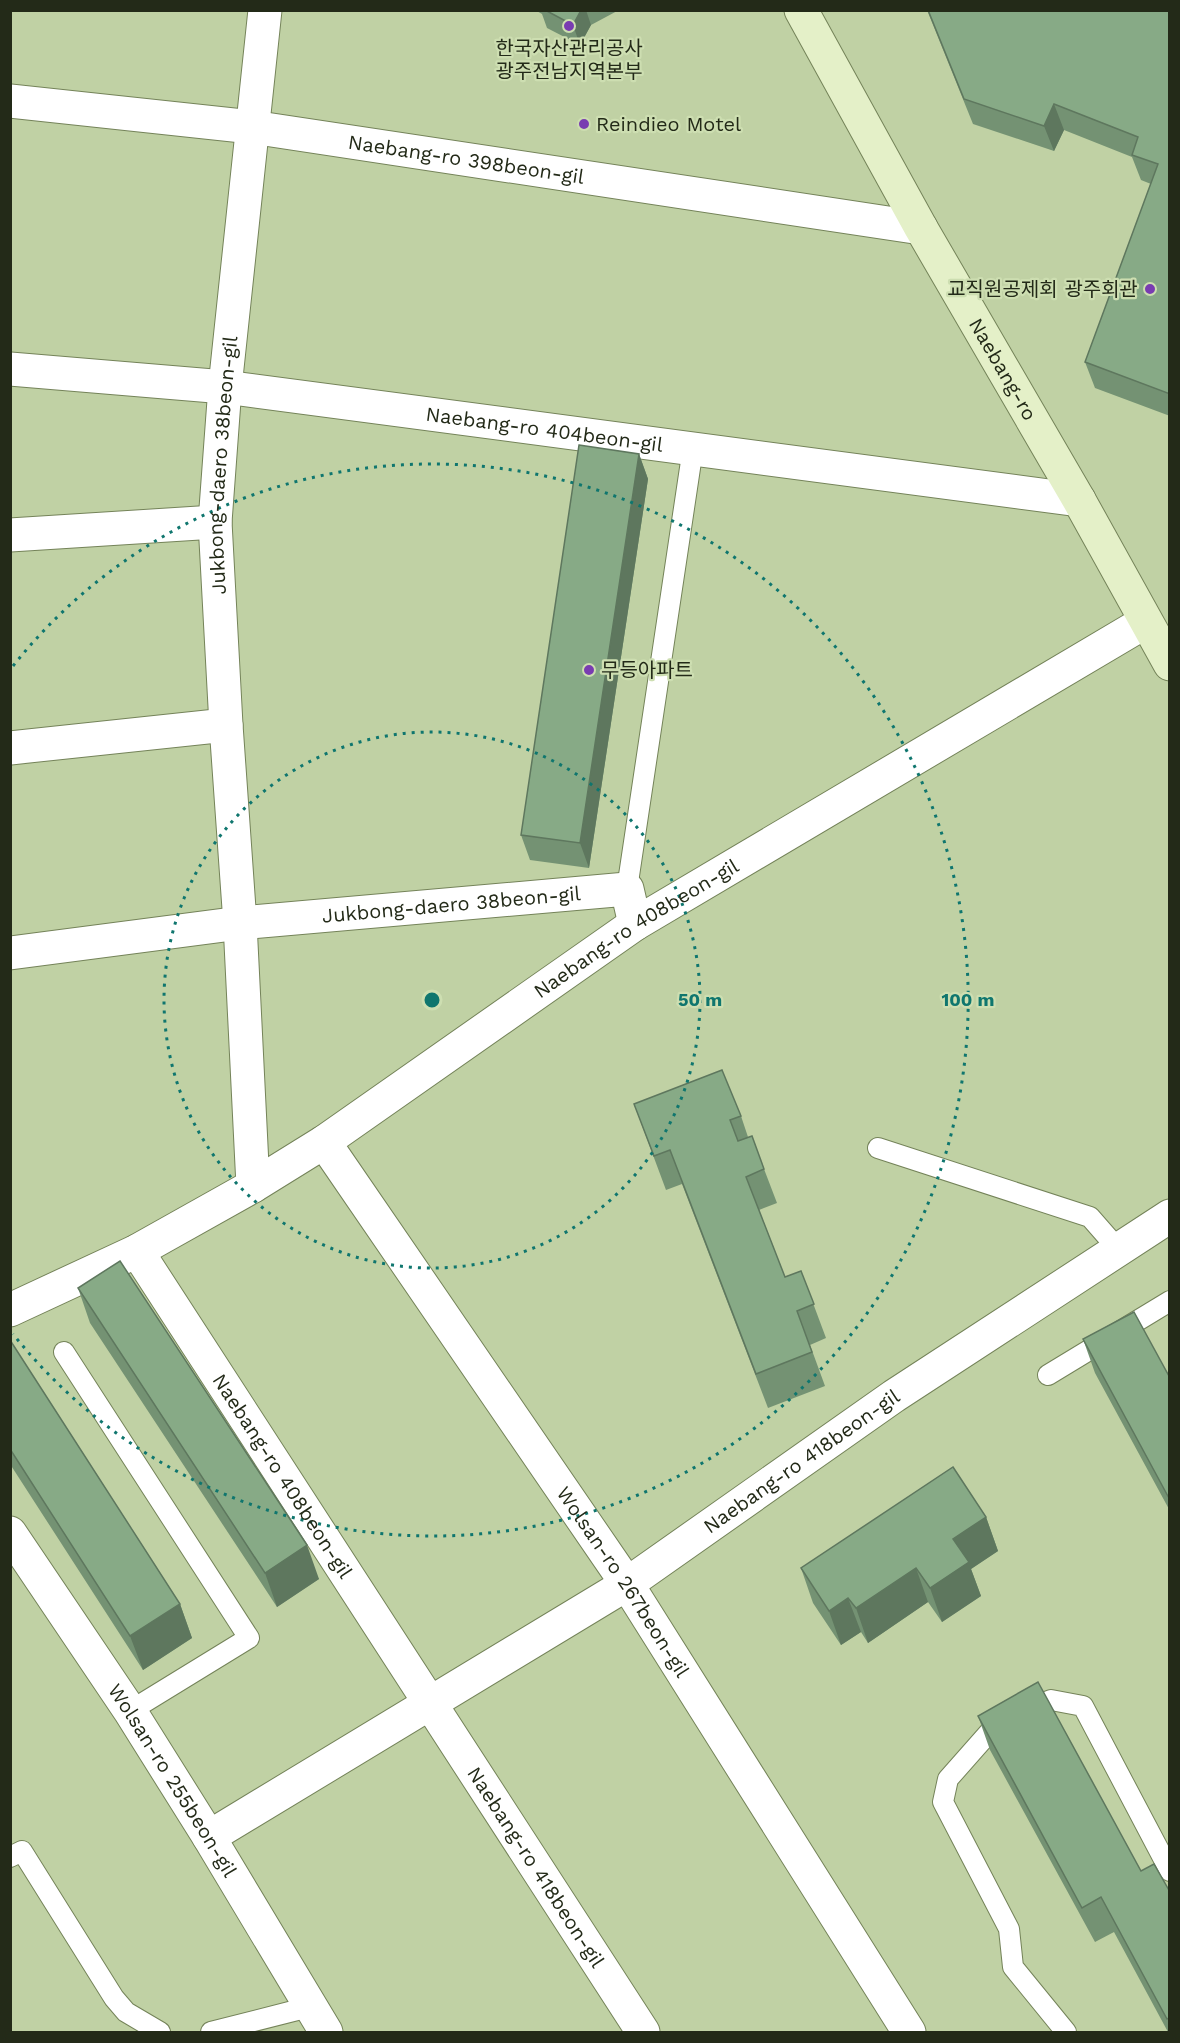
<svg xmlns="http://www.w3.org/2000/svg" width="1180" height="2043" font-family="'Work Sans','Noto Sans KR',sans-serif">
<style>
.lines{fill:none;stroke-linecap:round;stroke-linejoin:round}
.lane-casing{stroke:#748359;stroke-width:22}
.street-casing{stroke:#748359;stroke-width:35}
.secondary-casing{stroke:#748359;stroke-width:35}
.lane{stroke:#fff;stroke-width:20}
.street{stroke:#fff;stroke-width:33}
.secondary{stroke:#e4f0c8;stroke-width:33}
.wall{fill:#749273}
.shaded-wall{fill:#5e775e}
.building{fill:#87aa86;stroke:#5e775e;stroke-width:1.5}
.ring{fill:none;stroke:#0f766e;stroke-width:3;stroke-dasharray:3 6}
.poi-dot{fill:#793cb1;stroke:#cddeb1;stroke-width:2}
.labels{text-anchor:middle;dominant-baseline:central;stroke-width:4.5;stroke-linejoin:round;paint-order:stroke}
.poi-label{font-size:20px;fill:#232a18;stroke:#cddeb1;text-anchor:start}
.street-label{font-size:20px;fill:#232a18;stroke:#cddeb1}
.centre{fill:#0f766e;stroke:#cddeb1;stroke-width:3}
.ring-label{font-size:18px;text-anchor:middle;font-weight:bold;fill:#0f766e;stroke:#cddeb1;stroke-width:4.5;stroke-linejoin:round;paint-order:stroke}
</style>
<rect width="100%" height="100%" fill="#c0d1a4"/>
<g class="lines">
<!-- lane casing -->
<g class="lane-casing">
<path id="lane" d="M 627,889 L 693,448
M 878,1148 L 1090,1217 L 1118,1249
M 64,1352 L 249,1638 L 130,1711
M 1048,1375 L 1170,1301
M 10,1857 L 22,1851 L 114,1998 L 126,2012 L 160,2032
M 211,2032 L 309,2007
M 1066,2032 L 1013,1967 L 1009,1929 L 943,1802 L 948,1779 L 1001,1719 L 1051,1700 L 1083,1706 L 1170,1871"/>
</g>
<!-- street casing -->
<g class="street-casing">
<g id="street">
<path id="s1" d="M 10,101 L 252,127 L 921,228"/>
<path id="s2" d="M 10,369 L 225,387 L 1079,500"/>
<path d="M 10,535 L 215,522"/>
<path d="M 10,748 L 226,725"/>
<path id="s3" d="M 10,953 L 240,923 L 627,889 L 635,924"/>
<path id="s4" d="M 324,1142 L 627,1584 L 909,2032"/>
<path id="s5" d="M 253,1186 L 240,923 L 226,725 L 215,522 L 225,387 L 265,10"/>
<path id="s6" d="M 137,1251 L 643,2032"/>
<path id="s7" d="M 10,1310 L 137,1251 L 253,1186 L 324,1142 L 635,924 L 1145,622"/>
<path id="s8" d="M 10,1533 L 130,1711 L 209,1837 L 326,2032"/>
<path id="s9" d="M 209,1837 L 627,1584 L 894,1396 L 1170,1216"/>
</g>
</g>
<!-- secondary casing -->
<g class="secondary-casing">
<g id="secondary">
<path id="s10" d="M 801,10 L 921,228 L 1079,500 L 1170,664"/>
</g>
</g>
<!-- lane -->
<use href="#lane" class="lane"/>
<!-- street -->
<use href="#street" class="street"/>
<!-- secondary -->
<use href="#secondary" class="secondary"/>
</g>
<!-- wall -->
<path class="wall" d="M 535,10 L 619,10 L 591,25 L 580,45 L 547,28 L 542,14 Z
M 927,10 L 1170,10 L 1170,416 L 1095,388 L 1085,362 L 1151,184 L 1141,180 L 1132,157 L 1064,130 L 1054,151 L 973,124 Z
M 639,454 L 648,479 L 589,868 L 530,860 L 521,835 Z
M 634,1104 L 741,1116 L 748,1137 L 764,1169 L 777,1203 L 759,1210 L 785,1277 L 801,1271 L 826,1338 L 810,1345 L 825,1386 L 768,1408 L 682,1184 L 666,1190 Z
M 78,1288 L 319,1579 L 277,1607 L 90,1323 Z
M 1083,1339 L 1170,1378 L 1170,1511 L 1095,1373 Z
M 10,1340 L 180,1604 L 192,1638 L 143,1670 L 10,1464 Z
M 986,1517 L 998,1551 L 971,1569 L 981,1596 L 942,1622 L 928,1602 L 868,1643 L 861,1632 L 841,1645 L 813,1603 L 801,1568 Z
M 978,1716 L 1141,1871 L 1170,1892 L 1170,2032 L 1168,2032 L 1114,1932 L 1095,1942 L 990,1750 Z"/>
<!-- shaded-wall -->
<path class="shaded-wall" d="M 581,10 L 586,10 L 591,25 L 580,45 L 573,25 Z
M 1054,104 L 1064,130 L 1054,151 L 1044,126 Z
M 639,454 L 648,479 L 589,868 L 580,843 Z
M 986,1517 L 998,1551 L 971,1569 L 981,1596 L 942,1622 L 930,1588 L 953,1539 Z
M 307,1545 L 319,1579 L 277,1607 L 265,1573 Z
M 916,1568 L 928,1602 L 868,1643 L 856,1608 Z
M 848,1598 L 861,1632 L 841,1645 L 829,1611 Z
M 180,1604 L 192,1638 L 143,1670 L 130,1636 Z"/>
<!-- building -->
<path class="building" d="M 545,10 L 581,10 L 573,25 Z
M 928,10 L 1170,10 L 1170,394 L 1085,362 L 1158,164 L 1132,155 L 1138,137 L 1054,104 L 1044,126 L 964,99 Z
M 579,445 L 639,454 L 580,843 L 521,835 Z
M 722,1070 L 741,1116 L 730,1120 L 738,1141 L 752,1136 L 764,1169 L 746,1177 L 785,1277 L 801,1271 L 814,1304 L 797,1311 L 812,1352 L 756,1374 L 670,1150 L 654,1156 L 634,1104 Z
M 120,1261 L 307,1545 L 265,1573 L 78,1288 Z
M 1134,1312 L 1170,1378 L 1170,1500 L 1083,1339 Z
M 10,1340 L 180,1604 L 130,1636 L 10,1449 Z
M 953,1467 L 986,1517 L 953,1539 L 969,1562 L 930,1588 L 916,1568 L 856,1608 L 848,1598 L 829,1611 L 801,1568 Z
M 1038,1682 L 1141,1871 L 1154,1864 L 1170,1892 L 1170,2017 L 1167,2019 L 1101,1897 L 1082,1908 L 978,1716 Z"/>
<!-- distance rings -->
<g class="ring">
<circle cx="432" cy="1000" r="268"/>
<path d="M13 666A536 536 0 1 1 13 1334"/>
</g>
<!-- markers -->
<g class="poi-dot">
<circle cx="569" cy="26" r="6"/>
<circle cx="584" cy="124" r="6"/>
<circle cx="1150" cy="289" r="6"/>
<circle cx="589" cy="670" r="6"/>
</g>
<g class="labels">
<!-- poi labels -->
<g class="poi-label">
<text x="569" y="48" text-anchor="middle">한국자산관리공사<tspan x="569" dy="23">광주전남지역본부</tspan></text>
<text x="596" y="124">Reindieo Motel</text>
<text x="1138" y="289" text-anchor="end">교직원공제회 광주회관</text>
<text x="601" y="670">무등아파트</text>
</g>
<!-- street labels -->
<g class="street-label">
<text stroke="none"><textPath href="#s1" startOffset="460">Naebang-ro 398beon-gil</textPath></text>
<text stroke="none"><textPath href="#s10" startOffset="412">Naebang-ro</textPath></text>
<text stroke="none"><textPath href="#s2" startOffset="538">Naebang-ro 404beon-gil</textPath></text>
<text stroke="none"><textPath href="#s5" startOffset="722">Jukbong-daero 38beon-gil</textPath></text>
<text stroke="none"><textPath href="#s3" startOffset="444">Jukbong-daero 38beon-gil</textPath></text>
<text stroke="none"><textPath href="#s7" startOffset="735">Naebang-ro 408beon-gil</textPath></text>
<text stroke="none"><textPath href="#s9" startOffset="702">Naebang-ro 418beon-gil</textPath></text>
<text stroke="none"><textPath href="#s6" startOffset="268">Naebang-ro 408beon-gil</textPath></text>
<text stroke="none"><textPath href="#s4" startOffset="532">Wolsan-ro 267beon-gil</textPath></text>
<text stroke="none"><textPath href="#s8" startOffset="296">Wolsan-ro 255beon-gil</textPath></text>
<text stroke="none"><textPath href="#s6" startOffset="734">Naebang-ro 418beon-gil</textPath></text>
</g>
</g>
<circle cx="432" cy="1000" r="9" class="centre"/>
<g class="ring-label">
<text x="700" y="1006">50 m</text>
<text x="968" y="1006">100 m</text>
</g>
<!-- border -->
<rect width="1180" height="2043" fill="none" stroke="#232a18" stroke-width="24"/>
</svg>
